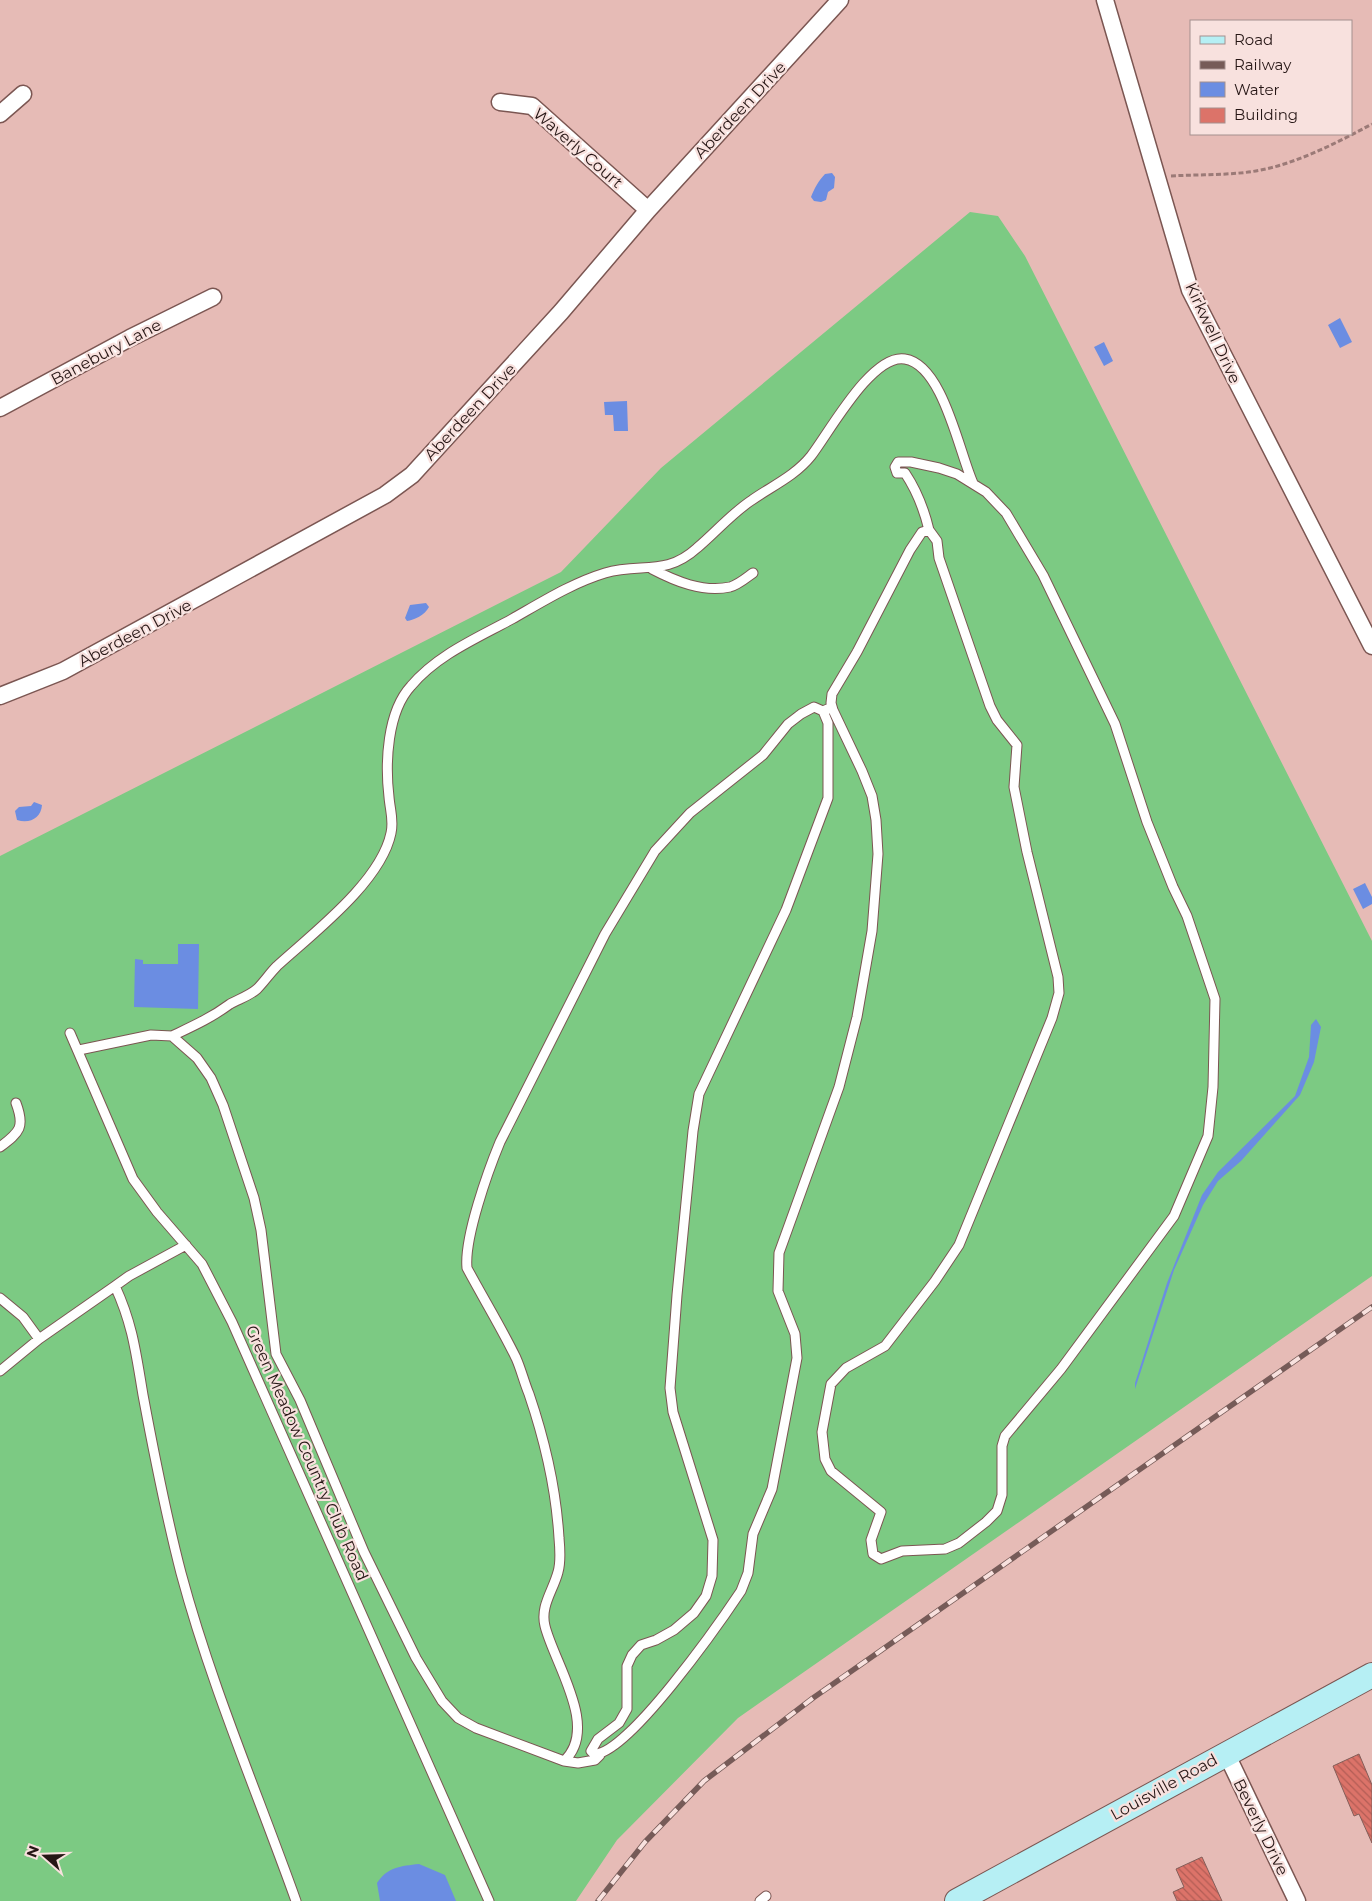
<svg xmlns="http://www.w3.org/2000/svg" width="1372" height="1901" font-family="Montserrat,sans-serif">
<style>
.grass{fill:#7cca83}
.water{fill:#6b8de2}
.building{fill:url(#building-back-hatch);stroke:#835e59}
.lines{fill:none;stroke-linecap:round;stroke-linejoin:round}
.lane-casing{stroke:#7b5652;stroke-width:11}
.street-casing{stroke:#7b5652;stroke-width:19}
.secondary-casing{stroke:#7b5652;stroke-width:26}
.path{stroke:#9b7a77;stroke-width:3;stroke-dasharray:5 2.5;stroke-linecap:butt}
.lane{stroke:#fff;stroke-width:9}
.street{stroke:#fff;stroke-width:16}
.secondary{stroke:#b6eff4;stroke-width:24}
.rail-casing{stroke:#765b58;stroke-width:5.5}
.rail{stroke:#f8e1de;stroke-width:4;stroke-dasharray:11;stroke-linecap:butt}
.labels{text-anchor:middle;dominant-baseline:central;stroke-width:4.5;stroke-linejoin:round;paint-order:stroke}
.street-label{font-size:16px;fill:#261615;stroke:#f8e1de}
</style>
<defs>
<pattern id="building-back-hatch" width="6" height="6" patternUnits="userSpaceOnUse" patternTransform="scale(1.25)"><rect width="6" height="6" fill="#dc7369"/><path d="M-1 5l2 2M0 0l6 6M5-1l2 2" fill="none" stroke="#b25d55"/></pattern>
</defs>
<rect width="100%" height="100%" fill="#e6bbb6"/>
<!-- grass -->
<path class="grass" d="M 970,212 L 998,216 L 1025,256 L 1372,941 L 1372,1276 L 738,1718 L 617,1840 L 576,1901 L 0,1901 L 0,856 L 561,572 L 661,468 Z"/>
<!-- water -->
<path class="water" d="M 832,173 L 835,177 L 834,188 L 828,192 L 826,200 L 821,202 L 814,201 L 811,197 C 814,189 819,180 825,174 Z
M 1340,318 L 1352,342 L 1340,348 L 1328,325 Z
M 1104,342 L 1113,361 L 1104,366 L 1094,347 Z
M 627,401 L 628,431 L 614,431 L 613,415 L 605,415 L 604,402 Z
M 426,603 L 429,607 C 425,615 414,620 407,621 L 405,618 L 410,605 Z
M 34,802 L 42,805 C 41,818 30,824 17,820 L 15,811 L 19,807 L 31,806 Z
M 1365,883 L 1372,897 L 1372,904 L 1363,909 L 1353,889 Z
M 178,944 L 199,944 L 198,1009 L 134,1007 L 135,959 L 143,960 L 143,964 L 178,964 Z
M 1316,1019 L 1321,1027 L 1314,1062 L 1300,1095 L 1241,1161 L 1218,1181 L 1203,1205 L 1174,1270 L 1135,1389 L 1135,1383 L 1167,1283 L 1202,1195 L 1218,1172 L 1295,1096 L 1309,1057 L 1311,1025 Z
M 419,1864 L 445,1875 L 456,1901 L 380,1901 L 377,1883 C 387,1867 401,1866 419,1864 Z"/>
<!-- building -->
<path class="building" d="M 1359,1754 L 1372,1785 L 1372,1843 L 1359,1814 L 1354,1816 L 1333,1766 Z
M 1202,1857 L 1222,1901 L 1177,1901 L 1173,1892 L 1184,1887 L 1176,1869 Z"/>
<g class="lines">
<!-- lane casing -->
<g class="lane-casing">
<path id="lane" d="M 652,569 C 675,581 703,593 730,587 C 738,585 746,578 753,573
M 833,710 L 831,703 L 832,694 L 857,652 L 910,550 L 922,532 L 929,530 C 924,509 917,491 905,473 L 897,473 L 895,467 L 898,462 L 911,462 L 939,468 L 957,474 L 986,492 L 1006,513 L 1043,575 L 1115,724 L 1147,822 L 1173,887 L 1187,916 L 1215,999 L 1213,1087 L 1208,1136 L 1174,1216 L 1061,1369 L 1005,1436 L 1002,1446 L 1002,1495 L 997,1511 L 986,1522 L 959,1543 L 945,1549 L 902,1551 L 881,1559 L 873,1554 L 871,1540 L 881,1512 L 831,1471 L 825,1459 L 822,1432 L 831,1384 L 846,1368 L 885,1346 L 935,1281 L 959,1245 L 1052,1018 L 1059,993 L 1058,977 L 1027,852 L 1014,787 L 1017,745 L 997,720 L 990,706 L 939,558 L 937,541 L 929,530
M 70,1033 L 133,1179 L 157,1212 L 202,1264 L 232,1322 L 489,1901
M 172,1036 C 193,1026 211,1018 230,1004 C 239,999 249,996 257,989 C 264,982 270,973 277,966 C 312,934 381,882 391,833 C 394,820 390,810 389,797 C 385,763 387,712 411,686 C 437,655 477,638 512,619 C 542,602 572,583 605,573 C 641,562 665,577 697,548 C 716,532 732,513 752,500 C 772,486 795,476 811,456 C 829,433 872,353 905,359 C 943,365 959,452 973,483
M 79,1050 L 151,1035 L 172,1036 L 197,1058 L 211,1078 L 223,1105 L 254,1198 L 261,1230 L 276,1354 L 300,1400 L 364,1552 L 416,1658 L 442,1701 L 458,1718 L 476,1728 L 564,1761 C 600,1728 554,1663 545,1626 C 540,1606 553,1591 558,1572 C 561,1562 560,1549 559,1538 C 556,1488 545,1441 529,1394 C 524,1382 521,1369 516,1358 C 501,1327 483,1298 467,1268 C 464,1238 488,1171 500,1142 L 605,934 L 655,851 L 690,813 L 763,755 L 788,724 L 801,714 L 814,707 L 823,711 L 828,723 L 828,798 L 786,910 L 699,1094 L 693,1131 L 677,1295 L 670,1388 L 673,1412 L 713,1540 L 712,1576 L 706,1596 L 694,1613 L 674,1630 L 656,1640 L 641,1645 L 632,1655 L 627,1666 L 627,1709 L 619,1723 L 598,1739 L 591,1751 L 594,1754 C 627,1756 721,1621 741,1591 L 748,1573 L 753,1534 L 772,1489 L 797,1358 L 795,1334 L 778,1291 L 779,1253 L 839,1087 L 857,1017 L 872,931 L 878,854 L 876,820 L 872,796 L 862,771 L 833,710 L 830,708 L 823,711
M 0,1147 C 20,1132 25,1127 16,1103
M 186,1245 L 129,1276 L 115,1286 C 133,1325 136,1354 143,1395 C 154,1454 166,1515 181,1573 C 211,1685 257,1792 296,1901
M 0,1298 L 23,1317 L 39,1339
M 0,1371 L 39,1339 L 115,1286
M 564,1761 L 578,1763 L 595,1760 L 600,1755
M 760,1901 L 766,1896"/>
</g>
<!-- street casing -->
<g class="street-casing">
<path id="street" d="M 1105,0 L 1190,290 L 1372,646
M 500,102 L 532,106 L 648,210
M 0,114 L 23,94
M 0,408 L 130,338 L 213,297
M 0,696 L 63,671 L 385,495 L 412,475 L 561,312 L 648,210 L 840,0
M 1226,1753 L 1297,1901"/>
</g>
<!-- secondary casing -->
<g class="secondary-casing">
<path id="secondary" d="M 957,1901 L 1372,1675"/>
</g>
<!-- path -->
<path class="path" d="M 1171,176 C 1204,174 1239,176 1270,168 C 1306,159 1340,141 1372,124"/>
<!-- lane -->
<use href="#lane" class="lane"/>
<!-- street -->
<use href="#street" class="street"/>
<!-- secondary -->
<use href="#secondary" class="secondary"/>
<!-- rail casing -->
<g class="rail-casing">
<path id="rail" d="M 598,1901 L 645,1842 L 704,1781 L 813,1698 L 1372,1307"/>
</g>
<!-- rail -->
<use href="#rail" class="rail"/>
</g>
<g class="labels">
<!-- street labels -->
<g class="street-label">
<text transform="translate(740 110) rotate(-47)">Aberdeen Drive</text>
<text transform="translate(578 148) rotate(41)">Waverly Court</text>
<text transform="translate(1213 333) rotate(65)">Kirkwell Drive</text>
<text transform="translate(106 352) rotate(-28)">Banebury Lane</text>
<text transform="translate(470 412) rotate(-47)">Aberdeen Drive</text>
<text transform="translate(135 633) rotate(-28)">Aberdeen Drive</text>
<text transform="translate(307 1453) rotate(66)">Green Meadow Country Club Road</text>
<text transform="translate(1164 1787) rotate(-29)">Louisville Road</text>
<text transform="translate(1261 1827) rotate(64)">Beverly Drive</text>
</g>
</g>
<!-- legend -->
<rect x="1190" y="20" width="162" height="115" fill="#f8e1de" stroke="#a4908e"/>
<rect x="1200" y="36" width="25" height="8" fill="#b6eff4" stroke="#a4908e"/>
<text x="1234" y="45" font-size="15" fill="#261615">Road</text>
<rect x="1200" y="61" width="25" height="8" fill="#765b58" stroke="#a4908e"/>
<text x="1234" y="70" font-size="15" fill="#261615">Railway</text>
<rect x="1200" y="82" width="25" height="15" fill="#6b8de2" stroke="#a4908e"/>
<text x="1234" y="95" font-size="15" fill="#261615">Water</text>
<rect x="1200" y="108" width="25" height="15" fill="#dc7369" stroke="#a4908e"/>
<text x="1234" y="120" font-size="15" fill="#261615">Building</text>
<!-- north arrow -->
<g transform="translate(45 1856) rotate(290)" stroke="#f8e1de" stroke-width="4" paint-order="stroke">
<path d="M0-4L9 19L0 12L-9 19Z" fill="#261615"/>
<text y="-8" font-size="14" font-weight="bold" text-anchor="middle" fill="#261615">N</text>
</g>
</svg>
